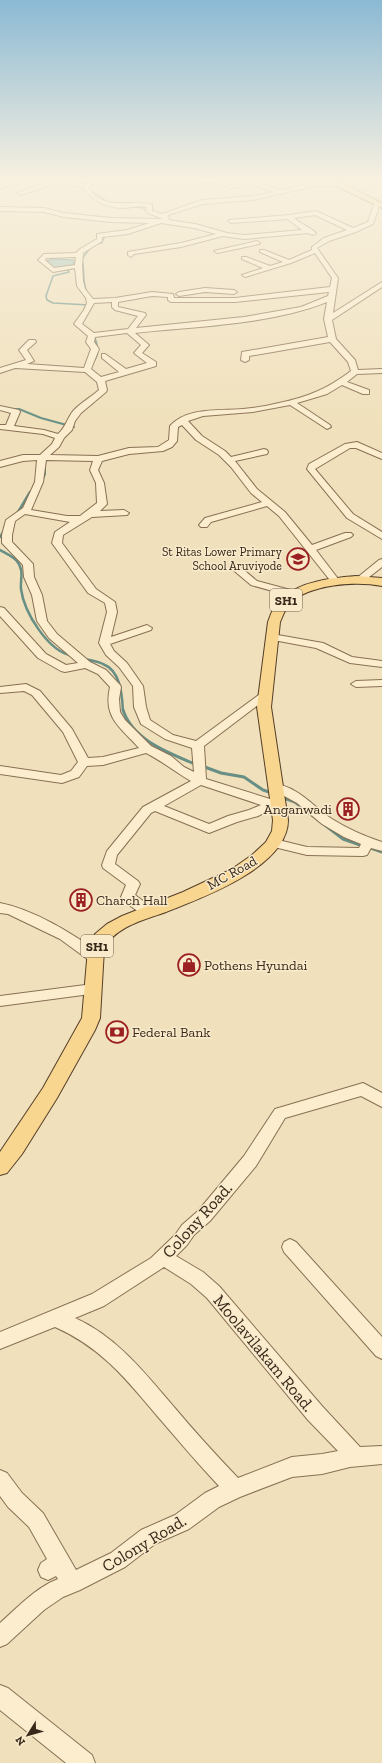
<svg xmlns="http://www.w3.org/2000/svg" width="382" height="1763" font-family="'Zilla Slab',serif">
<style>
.water{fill:#a0c1b7;stroke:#678f85}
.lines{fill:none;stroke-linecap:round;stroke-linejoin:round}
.stream-far3{stroke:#678f85;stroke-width:1.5}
.stream-far2{stroke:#678f85;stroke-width:2}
.stream-far1{stroke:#678f85;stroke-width:2.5}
.stream{stroke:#678f85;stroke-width:3}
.minor-casing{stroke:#897054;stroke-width:2}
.major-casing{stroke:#553e29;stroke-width:2}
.minor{fill:#fbedce;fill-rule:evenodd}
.major{fill:#f8d68f;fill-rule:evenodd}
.labels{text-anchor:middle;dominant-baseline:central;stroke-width:3;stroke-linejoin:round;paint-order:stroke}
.far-poi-label{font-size:12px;fill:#37281a;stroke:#f8eacb;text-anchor:end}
.shield{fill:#f8eacb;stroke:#71624f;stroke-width:1}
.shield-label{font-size:13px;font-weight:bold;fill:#37281a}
.poi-label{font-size:14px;fill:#37281a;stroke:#f8eacb;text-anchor:start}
.street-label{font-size:14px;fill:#37281a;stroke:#f8eacb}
.near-street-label{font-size:17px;fill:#37281a;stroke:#f8eacb}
</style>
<rect width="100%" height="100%" fill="#f0e0bb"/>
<!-- water -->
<path class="water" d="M 53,259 L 74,260 L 73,269 L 55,272 L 46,261 Z"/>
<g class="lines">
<!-- stream-far3 -->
<path class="stream-far3" d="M 66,180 L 73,183
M 85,186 L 108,202
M 133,206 L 142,208 L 148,212
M 95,244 L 102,243 L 105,235
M 66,267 L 69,272 L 53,276 L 46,296 L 47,300 L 53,303 L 89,305
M 87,292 C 82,282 85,270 82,259 L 91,247"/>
<!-- stream-far2 -->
<path class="stream-far2" d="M 92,363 C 100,355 98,346 94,336
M 12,409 L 19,409 L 41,418 L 74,427
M 42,481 L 45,474 L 45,465
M 30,493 L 31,491"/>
<!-- stream-far1 -->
<path class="stream-far1" d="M 18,512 L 30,492
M 0,537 L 5,529
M 0,550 C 5,553 12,556 16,560 C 25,570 20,579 21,589 C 24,612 48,652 73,656
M 84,659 C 90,660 97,661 103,664 C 121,671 122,695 123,711"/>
<!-- stream -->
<path class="stream" d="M 123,710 C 133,741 170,753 197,765
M 202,766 L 221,773 L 244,777 L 263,790 L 272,793
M 281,797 L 295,802 L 343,839 L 363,846
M 368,847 L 382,852"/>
<!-- minor casing -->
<g class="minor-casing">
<path id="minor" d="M 21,180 L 30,180 L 0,189 L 0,185 Z
M 54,180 C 64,179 72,184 82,184 C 89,184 94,180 101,180 L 88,187 C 105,213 129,198 152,205 L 152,211 L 162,214 L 202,200 L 253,196 L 274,192 L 250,184 L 228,189 L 225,187 L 250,180 L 281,190 L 315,182 L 335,182 L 338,184 L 335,186 L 315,186 L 253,200 L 203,204 L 168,215 L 169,220 L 195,224 L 227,233 L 244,235 L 302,230 L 288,219 L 231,223 L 228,221 L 229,220 L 289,215 L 316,211 L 353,228 L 368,222 L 374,204 L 377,202 L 380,204 L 373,224 L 356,232 L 329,241 L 317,248 L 338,278 L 333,313 L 382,282 L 382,287 L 332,320 L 336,339 L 355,360 L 358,370 L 382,369 L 382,373 L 357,374 L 347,382 L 369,390 L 369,394 L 363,394 L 342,385 L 327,394 L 297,403 L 330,425 L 331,427 L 327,429 L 290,405 L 253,412 L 203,416 L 188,421 L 202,436 L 225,451 L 231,457 L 264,449 L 267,450 L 268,452 L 267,454 L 235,461 L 257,489 L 285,512 L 312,545 L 345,533 L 351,533 L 353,535 L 351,537 L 316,550 L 339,580 L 341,582 L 339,584 L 333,584 L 279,516 L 267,506 L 211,522 L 207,527 L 201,527 L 199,525 L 205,518 L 262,502 L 251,493 L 231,467 L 219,455 L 196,440 L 182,425 L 178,427 L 177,441 L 172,447 L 163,451 L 129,454 L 102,461 L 98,470 L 104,483 L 107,504 L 100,511 L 124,510 L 129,513 L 127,515 L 92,517 L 63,535 L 62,543 L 96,589 L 115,602 L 117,612 L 111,637 L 147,625 L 152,628 L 151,630 L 110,644 L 114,651 L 127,663 L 143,686 L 146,707 L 150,720 L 173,735 L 196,741 L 260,694 L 264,693 L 270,696 L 204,746 L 206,779 L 283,803 L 285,806 L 283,809 L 279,810 L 273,808 L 258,816 L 237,822 L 209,833 L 155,811 L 151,813 L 117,855 L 115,864 L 138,881 L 140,884 L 135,895 L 154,909 L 156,912 L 154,915 C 143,919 132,906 123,900 L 121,897 L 126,885 L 103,868 L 102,865 L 107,851 L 143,807 L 191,781 C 175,772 162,761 146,753 L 103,765 L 87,766 L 79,777 L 62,783 L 0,774 L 0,766 L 61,775 L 71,771 L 78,762 L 63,732 L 32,695 L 24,691 L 0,693 L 0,687 L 26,684 L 40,691 L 72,729 L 88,758 L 103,757 L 139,748 C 120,727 103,718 110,687 L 98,674 L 85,668 L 65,672 L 61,671 L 38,658 L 0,616 L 0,607 L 4,608 L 46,654 L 66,665 L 78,663 L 49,638 L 37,621 L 32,595 L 24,577 L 23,565 L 2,543 L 2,535 L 6,520 L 23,508 L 35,482 L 37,460 L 23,461 L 0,467 L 0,461 L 23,455 L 40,455 L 52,444 L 55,438 L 43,434 L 0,429 L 0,425 L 6,425 L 11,413 L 0,410 L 0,406 L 19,410 L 20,412 L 14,426 L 44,430 L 58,434 C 66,427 67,418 74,410 C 82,402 91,397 99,390 L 97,382 L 85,372 L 15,368 L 0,373 L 0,368 L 26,360 L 19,350 L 29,340 L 35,340 L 36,342 L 27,350 L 34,361 L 27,364 L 84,368 L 91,349 L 86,342 L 88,336 L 74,324 L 84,310 L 87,303 L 86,298 L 77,286 L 75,268 L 53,272 L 38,260 L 44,254 L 76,253 L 80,249 L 97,239 L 97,234 L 127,230 L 150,223 L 111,222 L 64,217 L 44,212 L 0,211 L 0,207 L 44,208 L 64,213 L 111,218 L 163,219 L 148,213 L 146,210 L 147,207 C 138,205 130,208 121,208 C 105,207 92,201 83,187 L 60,183 L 20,195 L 17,193 ZM 315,215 L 347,230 L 324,238 L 312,247 L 312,250 L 289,260 L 264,250 L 260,250 L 260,252 L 283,262 L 270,266 L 246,257 L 242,257 L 242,259 L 263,268 L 242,275 L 245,277 L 291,263 L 315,253 L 332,278 L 330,287 L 235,298 L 174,298 L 173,294 L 152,292 L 115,298 L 93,299 L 85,289 L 83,281 L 82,265 L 83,253 L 102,241 L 102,237 L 128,234 L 161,223 L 194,228 L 216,234 L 181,243 L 128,252 L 128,255 L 131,257 L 134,254 L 181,247 L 223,236 L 244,239 L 308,233 L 313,235 L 316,233 C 311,228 301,224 294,218 ZM 76,257 L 75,265 L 54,268 L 45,260 L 46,258 ZM 329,292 L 328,296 L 301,307 L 244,317 L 136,328 L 146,315 L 145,313 L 118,307 L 118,302 L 152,296 L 168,297 L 168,300 L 171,302 L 235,302 ZM 112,302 L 112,307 L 115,310 L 138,316 L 128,329 L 94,333 L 82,324 L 94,303 ZM 327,302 L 324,319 L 328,337 L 242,352 L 241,360 L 245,362 L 249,360 L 249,356 L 330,342 L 348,362 L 351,371 C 327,389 308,397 279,403 C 267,406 255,408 243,409 C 219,411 187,407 170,426 L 169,440 L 158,447 L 129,448 L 98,456 L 50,455 L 59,447 L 64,438 L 72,430 L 75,421 L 81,413 L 106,392 L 107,390 L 105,381 L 156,366 L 156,362 L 142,353 L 149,345 L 135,333 C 197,326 269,325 327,302 ZM 127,333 L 141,345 L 134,353 L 147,363 L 126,369 L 105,354 L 102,354 L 102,358 L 119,372 L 101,377 L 91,369 L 99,349 L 94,342 L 95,337 ZM 46,460 L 93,461 L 90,470 L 96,483 L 97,503 L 80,516 L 67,516 L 31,510 L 43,482 ZM 25,514 L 70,522 L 55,532 L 52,543 L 88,593 L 105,603 L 107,612 L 99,643 L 106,655 L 119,667 L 133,686 L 134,707 L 141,724 L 165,739 L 192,748 L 194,772 L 184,767 L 171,756 L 151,746 L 125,720 L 120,712 L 119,699 L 121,687 L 120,685 L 106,670 L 90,662 L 57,634 L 47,621 L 42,595 L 34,577 L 33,564 L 12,542 L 12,535 L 15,521 ZM 201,785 L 261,805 L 249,810 L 228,816 L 209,824 L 164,806 Z
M 194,180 L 227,180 L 206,184 Z
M 257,241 L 260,243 L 259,244 L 217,253 L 214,251 Z
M 205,288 L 234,290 L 237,292 L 234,294 L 205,292 L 179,296 L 176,294 L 179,292 Z
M 357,442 L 382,453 L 382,459 L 356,448 L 350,448 L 315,469 L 353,514 L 382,532 L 382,539 L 347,518 L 307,469 L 309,464 L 345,444 Z
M 382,559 L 382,567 L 364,581 L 358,581 L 356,579 L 358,577 L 379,560 Z
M 235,564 L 238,565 L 257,581 L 298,592 L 299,594 L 294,597 L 251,585 L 232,569 L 230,567 Z
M 272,634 L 323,643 L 352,657 L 382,661 L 382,667 L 350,663 L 316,648 L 268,639 L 267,637 Z
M 382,680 L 382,686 L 356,687 L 351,684 L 356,681 Z
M 281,785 C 302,791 315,808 332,819 C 348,829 364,836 382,842 L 382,851 L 371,848 L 367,855 L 363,856 L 307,855 L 270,846 L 268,843 L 270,840 L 274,839 L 307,847 L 359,848 L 361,844 L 344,837 L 322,824 L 297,803 L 277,792 L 275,789 L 277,786 Z
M 0,903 C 35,910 71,933 100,953 L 102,957 L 100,961 L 95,962 L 90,961 L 60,939 L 8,914 L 0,913 Z
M 93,984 L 98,985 L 100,989 L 98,993 L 0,1006 L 0,996 Z
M 363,1083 L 382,1093 L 382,1107 L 361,1096 L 285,1118 L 256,1166 L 210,1221 L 194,1235 L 187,1245 L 176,1256 L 203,1272 L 219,1286 L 322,1406 L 360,1447 L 382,1446 L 382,1464 L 350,1467 L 322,1474 L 292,1477 L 240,1497 L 219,1507 L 189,1529 L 155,1544 L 125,1567 L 80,1590 L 63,1597 L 44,1610 L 7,1644 L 0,1647 L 0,1623 C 18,1607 35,1588 58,1579 L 56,1576 L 48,1580 L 41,1577 L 38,1570 L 41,1563 L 47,1559 L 29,1527 L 8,1507 L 0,1496 L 0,1470 L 7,1473 L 22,1493 L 43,1513 L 76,1570 L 111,1553 L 141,1530 L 175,1515 L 205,1493 L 219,1486 C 198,1464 179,1441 159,1418 C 126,1379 102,1348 55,1327 L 0,1349 L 0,1332 L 92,1294 L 151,1258 L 175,1235 L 182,1225 L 198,1211 L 244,1156 L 275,1109 ZM 164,1267 L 191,1284 L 207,1298 L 308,1420 L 338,1451 L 322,1454 L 292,1457 L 238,1478 C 216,1455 195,1432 174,1407 C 145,1373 117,1337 75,1318 L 104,1306 Z
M 290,1239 L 296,1242 L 382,1337 L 382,1359 L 376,1356 L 284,1252 L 282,1247 L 284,1242 Z
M 0,1685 L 8,1688 L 92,1755 L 95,1763 L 66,1763 L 0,1710 Z"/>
</g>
<!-- major casing -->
<g class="major-casing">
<path id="major" d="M 329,180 C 340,180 369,197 382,203 L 382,208 L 338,187 Z
M 356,576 L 382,578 L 382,586 C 355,581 311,584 290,603 C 285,608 283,616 280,622 L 271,707 L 288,820 C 288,866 206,896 171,910 C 149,919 115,925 104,949 L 100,1018 L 95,1030 L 57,1098 L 22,1154 L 7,1173 L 0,1175 L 0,1152 L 43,1088 L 82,1018 L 88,949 L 95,934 L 107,924 L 122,916 L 183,892 L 232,869 L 252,855 L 266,842 L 272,831 L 273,820 L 257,707 L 268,622 C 271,614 274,604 282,598 C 301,581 332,578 356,576 Z"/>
</g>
<!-- minor -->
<use href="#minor" class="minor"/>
<!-- major -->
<use href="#major" class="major"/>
</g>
<!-- sky -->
<linearGradient id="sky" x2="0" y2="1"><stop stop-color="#8bb9d4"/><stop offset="0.42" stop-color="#f8f1e0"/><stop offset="1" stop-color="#f8f1e0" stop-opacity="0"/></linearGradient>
<rect width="382" height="427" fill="url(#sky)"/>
<!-- icons -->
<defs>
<g id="school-ring" transform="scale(1.15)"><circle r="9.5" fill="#f8eacb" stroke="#9b2022" stroke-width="1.5"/><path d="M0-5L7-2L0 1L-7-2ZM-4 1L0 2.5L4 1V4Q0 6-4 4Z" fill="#9b2022"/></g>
<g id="building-ring" transform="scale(1.15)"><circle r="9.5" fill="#f8eacb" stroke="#9b2022" stroke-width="1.5"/><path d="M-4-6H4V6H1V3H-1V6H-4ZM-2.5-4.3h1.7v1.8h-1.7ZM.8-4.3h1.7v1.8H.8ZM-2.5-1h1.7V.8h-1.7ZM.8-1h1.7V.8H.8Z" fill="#9b2022"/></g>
<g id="shop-ring" transform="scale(1.15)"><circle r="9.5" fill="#f8eacb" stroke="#9b2022" stroke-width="1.5"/><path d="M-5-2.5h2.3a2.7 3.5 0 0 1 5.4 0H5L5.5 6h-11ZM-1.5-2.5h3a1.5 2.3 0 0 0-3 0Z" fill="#9b2022"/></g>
<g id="bank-ring" transform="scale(1.15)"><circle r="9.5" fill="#f8eacb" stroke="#9b2022" stroke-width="1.5"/><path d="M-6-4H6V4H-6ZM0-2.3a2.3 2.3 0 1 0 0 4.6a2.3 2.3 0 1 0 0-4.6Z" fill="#9b2022"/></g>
</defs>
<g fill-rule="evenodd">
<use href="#school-ring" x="298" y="559"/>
<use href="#building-ring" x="348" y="809"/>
<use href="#building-ring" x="81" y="900"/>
<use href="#shop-ring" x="189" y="965"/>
<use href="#bank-ring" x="117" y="1032"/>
</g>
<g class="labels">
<!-- far-poi labels -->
<g class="far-poi-label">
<text x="282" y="552">St Ritas Lower Primary<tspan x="282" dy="14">School Aruviyode</tspan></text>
</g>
<!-- shield labels -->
<g class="shield">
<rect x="270" y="589" width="32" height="22" rx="3"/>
<rect x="81" y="935" width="32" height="22" rx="3"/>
</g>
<g class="shield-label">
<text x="286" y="600">SH1</text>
<text x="97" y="946">SH1</text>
</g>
<!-- poi labels -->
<g class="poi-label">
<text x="332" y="809" text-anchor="end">Anganwadi</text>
<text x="96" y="900">Charch Hall</text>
<text x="204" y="965">Pothens Hyundai</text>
<text x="132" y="1032">Federal Bank</text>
</g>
<!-- street labels -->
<g class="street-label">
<text transform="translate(232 873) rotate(-29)">MC Road</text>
</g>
<!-- near-street labels -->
<g class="near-street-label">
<text transform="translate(197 1220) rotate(-48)">Colony Road.</text>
<text transform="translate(264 1353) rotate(50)">Moolavilakam Road.</text>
<text transform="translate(144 1543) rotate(-31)">Colony Road.</text>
</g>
</g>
<!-- north arrow -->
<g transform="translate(28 1735) rotate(233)" stroke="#f8eacb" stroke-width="3" paint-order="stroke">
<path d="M0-3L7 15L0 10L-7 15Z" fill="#37281a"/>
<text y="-6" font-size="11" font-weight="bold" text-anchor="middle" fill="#37281a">N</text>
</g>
</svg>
